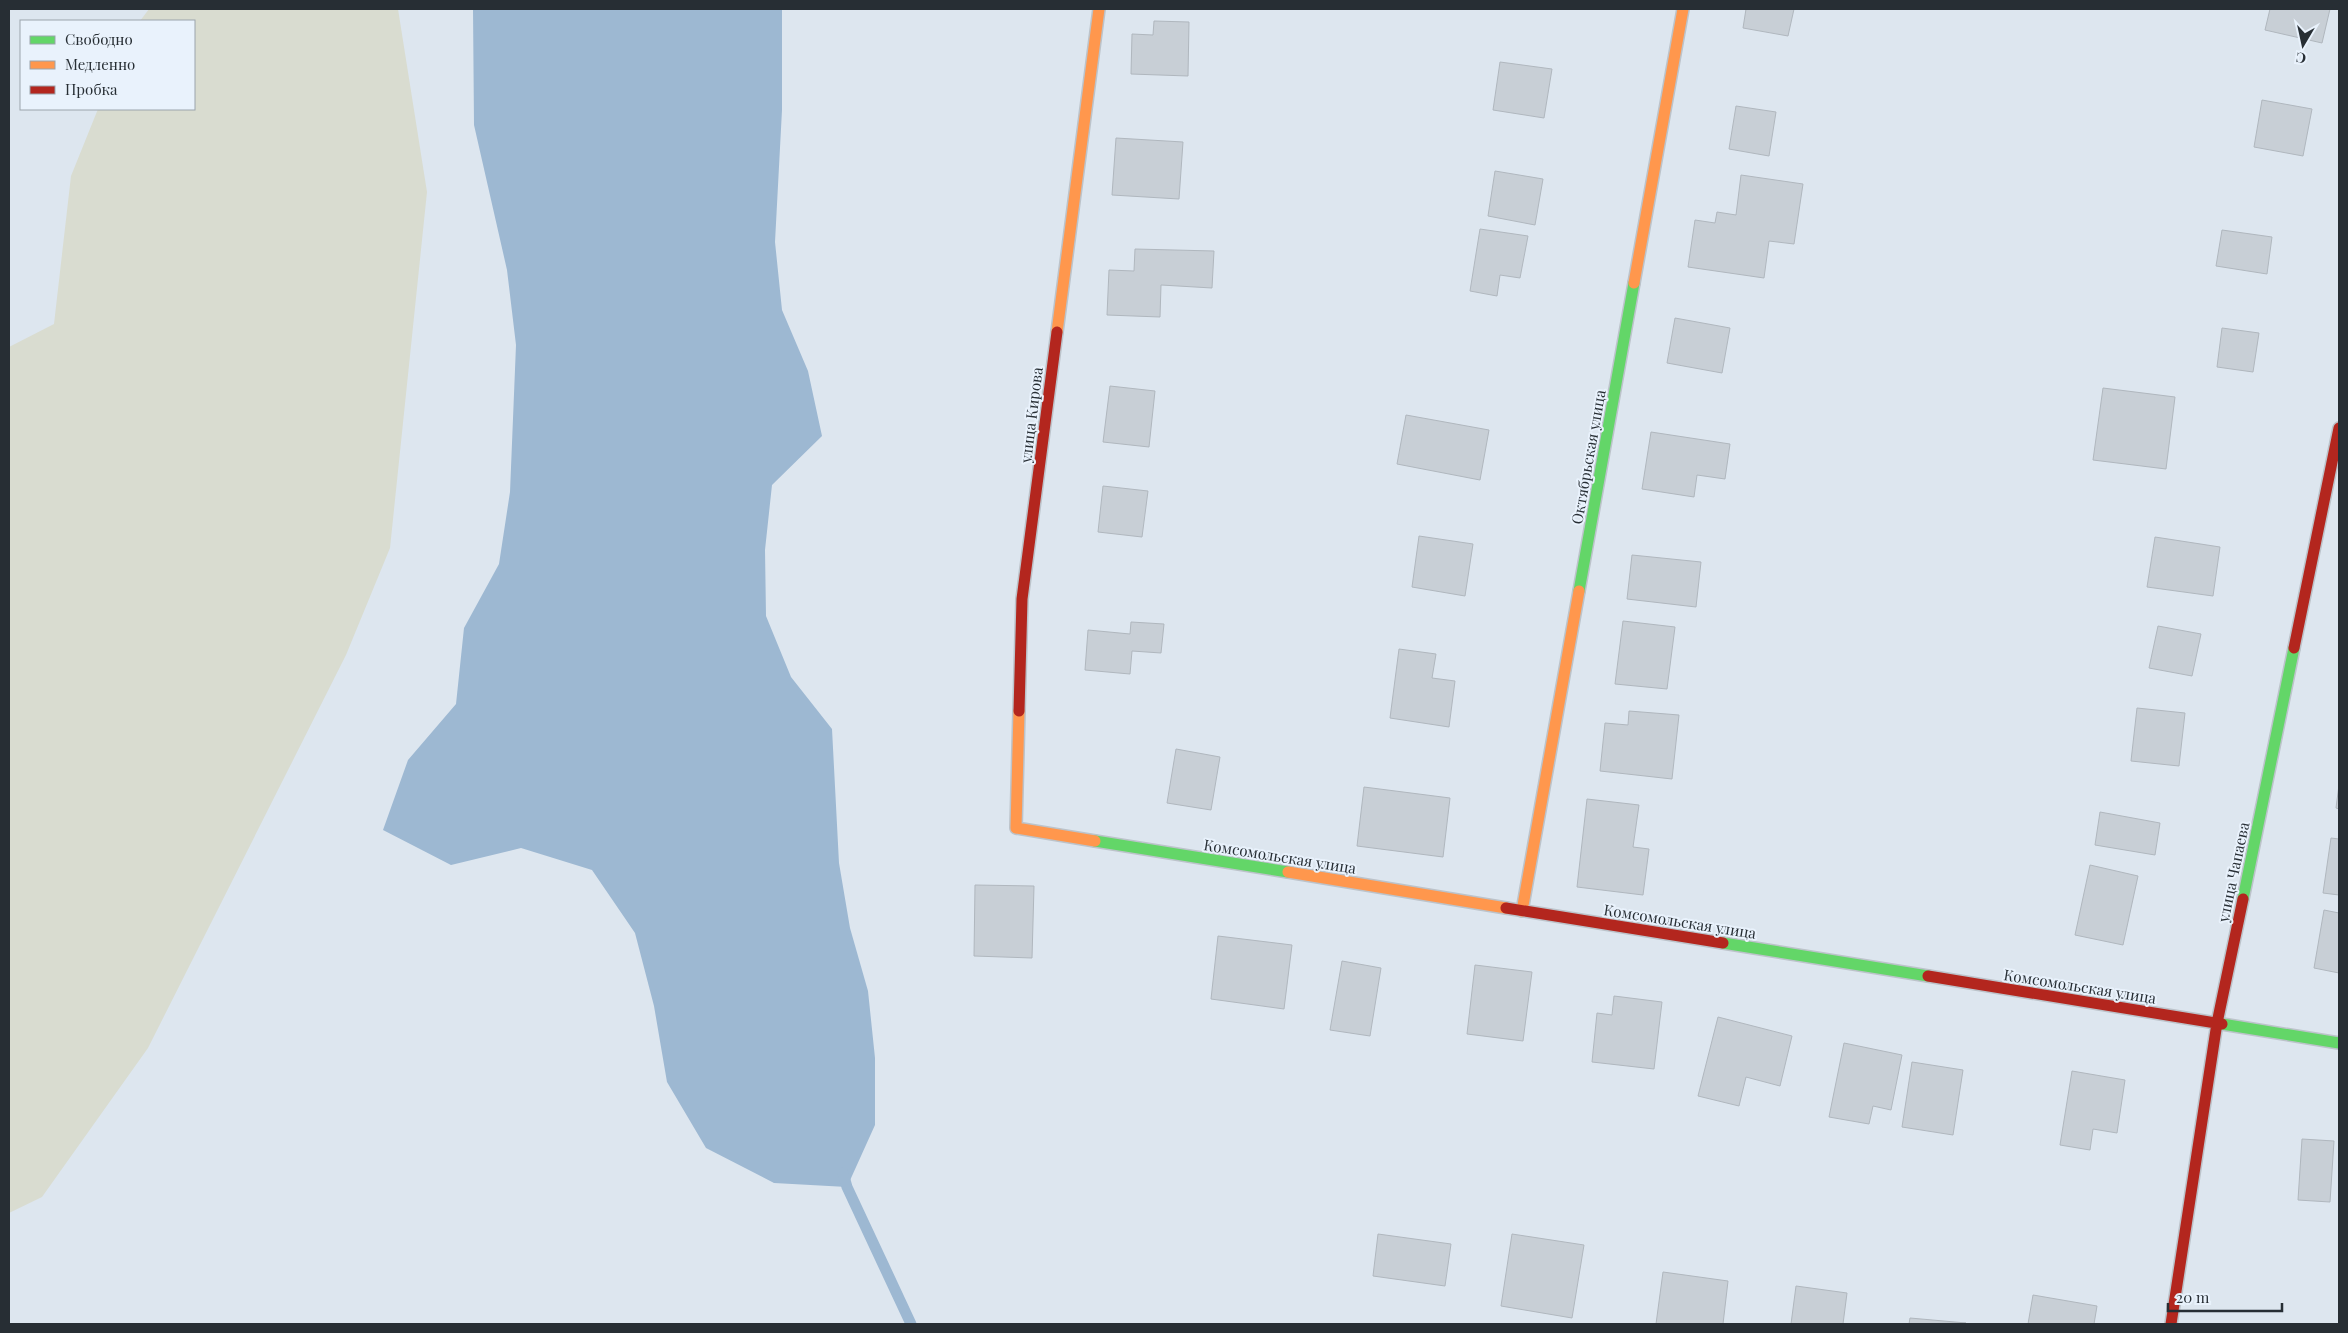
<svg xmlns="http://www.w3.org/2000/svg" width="2348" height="1333" font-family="'Playfair Display',serif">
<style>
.green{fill:#d9dcd0}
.water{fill:#9db8d2}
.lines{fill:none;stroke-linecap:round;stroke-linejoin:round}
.stream{stroke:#9db8d2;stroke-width:11}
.building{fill:#c8cfd6;stroke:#b0b7be}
.fast-casing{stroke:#bcc3ca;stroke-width:14}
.slow-casing{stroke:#bcc3ca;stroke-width:14}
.jam-casing{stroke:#bcc3ca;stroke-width:14}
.fast{stroke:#63d668;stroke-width:11}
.slow{stroke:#ff974d;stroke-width:11}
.jam{stroke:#b3261e;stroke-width:11}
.labels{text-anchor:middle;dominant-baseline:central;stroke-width:4;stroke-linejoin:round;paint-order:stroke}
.street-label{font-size:15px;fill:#272e34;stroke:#e9f2fc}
</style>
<rect width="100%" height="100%" fill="#dde6ef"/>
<!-- green -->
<path class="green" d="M 149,9 L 398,9 L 427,192 L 390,548 L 346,655 L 148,1048 L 42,1197 L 9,1213 L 9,347 L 54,324 L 71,176 L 98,109 L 194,109 L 194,21 L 140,21 Z"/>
<!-- water -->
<path class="water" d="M 473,9 L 782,9 L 782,110 L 775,242 L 782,310 L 808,371 L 822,436 L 772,485 L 765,550 L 766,616 L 791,677 L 832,729 L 839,863 L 850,928 L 868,991 L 875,1058 L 875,1125 L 847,1187 L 774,1183 L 706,1148 L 667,1082 L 654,1006 L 635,933 L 592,870 L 521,848 L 451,865 L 383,830 L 408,760 L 456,704 L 464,628 L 499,564 L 510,492 L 516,345 L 507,270 L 474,125 Z"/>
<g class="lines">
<!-- stream -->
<path class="stream" d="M 843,1173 L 847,1187 L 911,1324"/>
</g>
<!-- building -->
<path class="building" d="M 1746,9 L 1794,9 L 1788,36 L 1743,28 Z
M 2270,9 L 2330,9 L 2322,43 L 2265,30 Z
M 1154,21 L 1189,22 L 1188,76 L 1131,74 L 1132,34 L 1153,35 Z
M 1500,62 L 1552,69 L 1544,118 L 1493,110 Z
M 2262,100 L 2312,109 L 2303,156 L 2254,147 Z
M 1736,106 L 1776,112 L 1769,156 L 1729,149 Z
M 1116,138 L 1183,142 L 1179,199 L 1112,195 Z
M 1495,171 L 1543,179 L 1535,225 L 1488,216 Z
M 1741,175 L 1803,184 L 1794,244 L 1769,241 L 1764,278 L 1688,267 L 1695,220 L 1715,223 L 1717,212 L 1736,215 Z
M 1480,229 L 1528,236 L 1520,278 L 1500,275 L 1497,296 L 1470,291 Z
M 2222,230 L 2272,237 L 2267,274 L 2216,266 Z
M 1135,249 L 1214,251 L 1212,288 L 1161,285 L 1160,317 L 1107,315 L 1109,270 L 1134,271 Z
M 1675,318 L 1730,328 L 1722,373 L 1667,363 Z
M 2222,328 L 2259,333 L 2253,372 L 2217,367 Z
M 1110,386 L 1155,391 L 1149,447 L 1103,442 Z
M 2103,388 L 2175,397 L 2166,469 L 2093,460 Z
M 1406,415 L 1489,430 L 1480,480 L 1397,464 Z
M 1651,432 L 1730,444 L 1725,479 L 1697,475 L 1694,497 L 1642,489 Z
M 1103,486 L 1148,491 L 1142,537 L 1098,532 Z
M 1419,536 L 1473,544 L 1465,596 L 1412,587 Z
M 2155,537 L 2220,547 L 2213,596 L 2147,587 Z
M 1632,555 L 1701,562 L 1696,607 L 1627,599 Z
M 1623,621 L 1675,627 L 1667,689 L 1615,684 Z
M 1131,622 L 1164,624 L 1161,653 L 1132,651 L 1130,674 L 1085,670 L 1088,630 L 1130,634 Z
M 2158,626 L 2201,634 L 2192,676 L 2149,668 Z
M 1399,649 L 1436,654 L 1432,678 L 1455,681 L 1449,727 L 1390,718 Z
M 2137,708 L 2185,713 L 2179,766 L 2131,761 Z
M 1629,711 L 1679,715 L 1672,779 L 1600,771 L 1605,723 L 1628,725 Z
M 1176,749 L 1220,757 L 1211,810 L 1167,803 Z
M 2339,785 L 2339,809 L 2336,808 Z
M 1364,787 L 1450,798 L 1443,857 L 1357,846 Z
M 1587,799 L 1639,805 L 1633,847 L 1649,849 L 1643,895 L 1577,887 Z
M 2100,812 L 2160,823 L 2155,855 L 2095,845 Z
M 2331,838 L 2339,839 L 2339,895 L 2323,893 Z
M 2090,865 L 2138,876 L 2123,945 L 2075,935 Z
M 975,885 L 1034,886 L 1032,958 L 974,956 Z
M 2324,910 L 2339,913 L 2339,973 L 2314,968 Z
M 1218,936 L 1292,945 L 1284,1009 L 1211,999 Z
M 1342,961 L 1381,968 L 1370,1036 L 1330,1030 Z
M 1475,965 L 1532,972 L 1523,1041 L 1467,1034 Z
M 1614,996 L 1662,1002 L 1654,1069 L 1592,1062 L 1597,1013 L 1612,1015 Z
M 1718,1017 L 1792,1036 L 1780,1086 L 1746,1077 L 1739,1106 L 1698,1096 Z
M 1844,1043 L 1902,1055 L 1891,1110 L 1873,1106 L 1869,1124 L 1829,1117 Z
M 1912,1062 L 1963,1070 L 1953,1135 L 1902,1127 Z
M 2072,1071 L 2125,1080 L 2117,1133 L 2093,1129 L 2090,1150 L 2060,1145 Z
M 2302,1139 L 2334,1141 L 2330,1202 L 2298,1200 Z
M 1378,1234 L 1451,1244 L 1445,1286 L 1373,1276 Z
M 1512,1234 L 1584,1245 L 1572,1318 L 1501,1306 Z
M 1663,1272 L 1728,1281 L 1723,1324 L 1656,1324 Z
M 1796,1286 L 1847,1293 L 1843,1324 L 1791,1324 Z
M 2033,1295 L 2097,1306 L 2094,1324 L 2028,1324 Z
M 1910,1318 L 1966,1323 L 1909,1324 Z"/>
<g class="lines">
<!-- fast casing -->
<g class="fast-casing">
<path id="fast" d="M 1579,591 L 1634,283
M 1095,841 L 1288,872
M 2243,899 L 2294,648
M 1723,943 L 1928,976
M 2222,1024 L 2339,1043"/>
</g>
<!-- slow casing -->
<g class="slow-casing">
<path id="slow" d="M 1634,283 L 1683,9
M 1057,332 L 1099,9
M 1019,711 L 1016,828 L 1095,841
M 1288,872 L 1506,908
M 1522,911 L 1579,591"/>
</g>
<!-- jam casing -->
<g class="jam-casing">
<path id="jam" d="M 2294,648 L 2339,428
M 1019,711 L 1022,599 L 1057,332
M 1506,908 L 1723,943
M 1928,976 L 2222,1024
M 2171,1324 L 2217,1023 L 2243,899"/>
</g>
<!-- fast -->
<use href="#fast" class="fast"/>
<!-- slow -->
<use href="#slow" class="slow"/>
<!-- jam -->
<use href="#jam" class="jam"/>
</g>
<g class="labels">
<!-- street labels -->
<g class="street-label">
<text transform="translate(1031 415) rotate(-83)">улица Кирова</text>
<text transform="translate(1588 457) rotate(-80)">Октябрьская улица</text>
<text transform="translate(1280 856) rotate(9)">Комсомольская улица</text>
<text transform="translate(2233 872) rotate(-78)">улица Чапаева</text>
<text transform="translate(1680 921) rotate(9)">Комсомольская улица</text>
<text transform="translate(2080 986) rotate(9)">Комсомольская улица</text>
</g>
</g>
<!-- border -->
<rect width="2348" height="1333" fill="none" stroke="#272e34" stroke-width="20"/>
<!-- legend -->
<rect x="20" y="20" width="175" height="90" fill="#e9f2fc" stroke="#9ba4ac"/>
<rect x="30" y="36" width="25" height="8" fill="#63d668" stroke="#9ba4ac"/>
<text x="65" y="45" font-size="15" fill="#272e34">Свободно</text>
<rect x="30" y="61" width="25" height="8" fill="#ff974d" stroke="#9ba4ac"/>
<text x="65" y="70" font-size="15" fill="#272e34">Медленно</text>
<rect x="30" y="86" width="25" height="8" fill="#b3261e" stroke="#9ba4ac"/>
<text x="65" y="95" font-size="15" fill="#272e34">Пробка</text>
<!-- north arrow -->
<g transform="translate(2303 45) rotate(189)" stroke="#e9f2fc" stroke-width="4" paint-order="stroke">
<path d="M0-4L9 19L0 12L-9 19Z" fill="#272e34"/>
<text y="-8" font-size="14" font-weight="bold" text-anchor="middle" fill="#272e34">С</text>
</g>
<!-- scale -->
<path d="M2168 1303v8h114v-8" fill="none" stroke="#272e34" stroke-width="2.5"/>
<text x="2176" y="1303" font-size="15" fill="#272e34" stroke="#e9f2fc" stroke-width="4" paint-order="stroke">20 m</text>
</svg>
